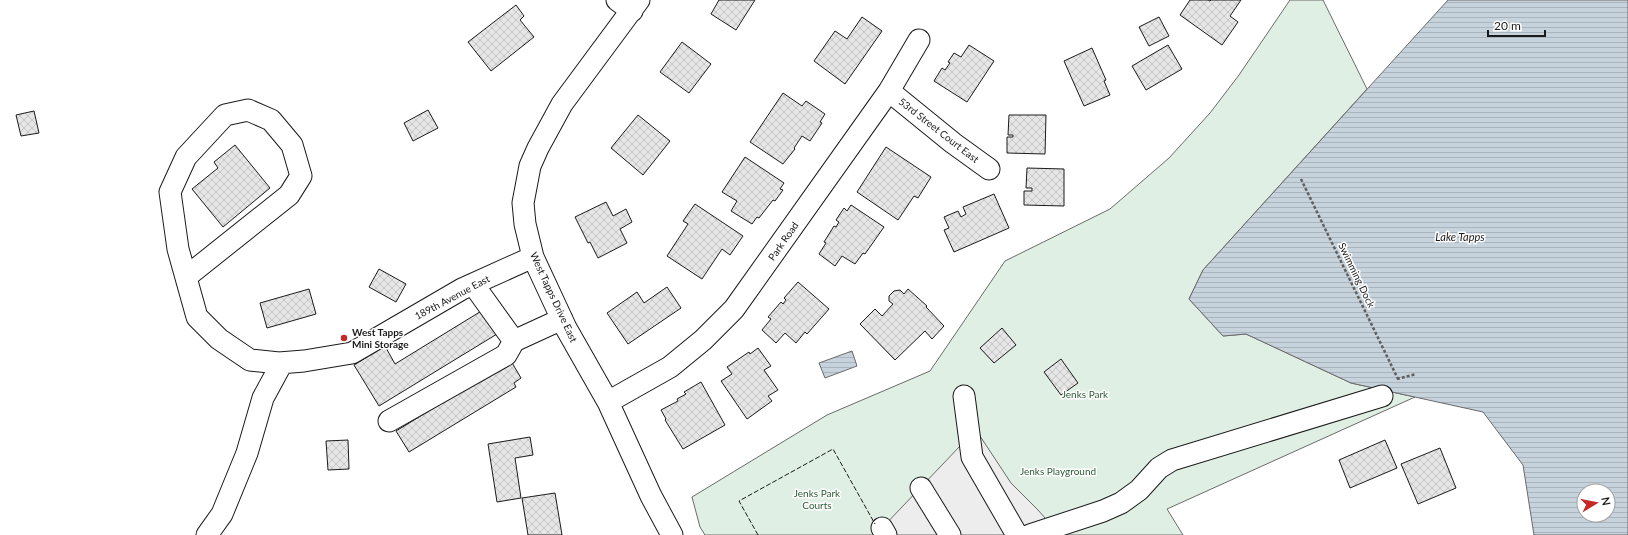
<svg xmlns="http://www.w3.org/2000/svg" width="1628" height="535" font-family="Lato,sans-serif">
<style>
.park{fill:#e0efe3;stroke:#6a6a6a}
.parking{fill:#ededed;stroke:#6a6a6a}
.water{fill:url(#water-rules);stroke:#6a6a6a;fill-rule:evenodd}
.building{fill:url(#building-cross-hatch);stroke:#1a1a1a}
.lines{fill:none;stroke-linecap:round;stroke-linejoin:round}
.minor-casing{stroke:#1a1a1a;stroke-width:23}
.path{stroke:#5f5f5f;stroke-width:2.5;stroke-dasharray:3 2;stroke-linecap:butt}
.minor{stroke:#fff;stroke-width:21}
.fence{stroke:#1a1a1a;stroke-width:1;stroke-dasharray:5 2;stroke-linecap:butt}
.poi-dot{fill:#c62828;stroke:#fff;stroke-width:1.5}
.labels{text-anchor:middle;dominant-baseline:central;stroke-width:3;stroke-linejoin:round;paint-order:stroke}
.street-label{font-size:10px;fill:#1a1a1a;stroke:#fff}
.poi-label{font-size:10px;font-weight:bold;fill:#1a1a1a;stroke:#fff;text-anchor:start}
.park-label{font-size:10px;fill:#2b5a34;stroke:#fff}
.water-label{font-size:11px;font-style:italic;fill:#1a1a1a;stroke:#fff}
</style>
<defs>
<pattern id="water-rules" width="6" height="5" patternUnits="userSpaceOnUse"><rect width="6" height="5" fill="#c6d2dc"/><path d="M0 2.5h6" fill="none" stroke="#aab4bc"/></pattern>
<pattern id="building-cross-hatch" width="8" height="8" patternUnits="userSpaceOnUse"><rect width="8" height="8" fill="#e6e6e6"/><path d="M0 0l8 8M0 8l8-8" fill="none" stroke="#c5c5c5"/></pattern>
</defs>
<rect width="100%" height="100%" fill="#fff"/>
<!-- park -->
<path class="park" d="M 1290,0 L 1323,0 L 1367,89 L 1203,270 L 1189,299 L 1223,336 L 1246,334 L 1351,383 L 1415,397 L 1167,509 L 1183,535 L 705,535 L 700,527 L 692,497 L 827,415 L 930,371 L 1005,261 L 1110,209 L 1169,158 L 1210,113 L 1239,75 Z"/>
<!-- parking -->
<path class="parking" d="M 980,436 L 1011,483 L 1038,510 L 1059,534 L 1055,535 L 878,535 L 882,528 L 961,445 Z"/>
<!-- water -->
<path class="water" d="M 1448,0 L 1628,0 L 1628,535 L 1534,535 L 1523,465 L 1483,412 L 1351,383 L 1246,334 L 1223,336 L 1189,299 L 1203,270 ZM 1584,491 L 1608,491 L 1608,515 L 1584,515 Z
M 852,351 L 857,366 L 825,378 L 819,363 Z"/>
<!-- building -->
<path class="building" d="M 719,0 L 755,0 L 736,30 L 711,14 Z
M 1190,0 L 1208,0 L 1210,1 L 1211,0 L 1241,0 L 1230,16 L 1238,22 L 1222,45 L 1180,15 Z
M 516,5 L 524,16 L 520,20 L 534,37 L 491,71 L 468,42 Z
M 862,17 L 882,31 L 845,84 L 814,61 L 835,31 L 847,39 Z
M 1159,17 L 1169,36 L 1149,46 L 1139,27 Z
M 682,42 L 711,64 L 689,93 L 660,72 Z
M 969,45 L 994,61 L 967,102 L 934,81 L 942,68 L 945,70 L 950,63 L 948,62 L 954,53 L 961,57 Z
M 1168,45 L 1182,69 L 1146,90 L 1132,66 Z
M 1092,48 L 1106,80 L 1104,81 L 1110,95 L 1084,106 L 1064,61 Z
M 783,93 L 802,106 L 806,101 L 825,114 L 820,122 L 822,123 L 810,141 L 802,136 L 794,148 L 795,149 L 783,164 L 750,142 Z
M 428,110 L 438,128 L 413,141 L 404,123 Z
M 34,111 L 39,133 L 21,136 L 16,115 Z
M 638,115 L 670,141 L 643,175 L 611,148 Z
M 1009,115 L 1046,115 L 1045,154 L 1007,153 L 1007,137 L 1013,137 L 1013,135 L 1008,135 Z
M 235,145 L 270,188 L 223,227 L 192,189 L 218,168 L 214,162 Z
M 886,147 L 931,177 L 918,198 L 914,196 L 898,220 L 857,192 Z
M 745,157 L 784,183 L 780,189 L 783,190 L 775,201 L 773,200 L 759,218 L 757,217 L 752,224 L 731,211 L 737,201 L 722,192 Z
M 1027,168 L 1064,169 L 1064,206 L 1024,205 L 1024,191 L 1032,191 L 1032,188 L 1026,188 Z
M 994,194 L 1009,228 L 954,252 L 944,230 L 949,228 L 944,217 L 958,211 L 961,217 L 966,214 L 963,207 Z
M 606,202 L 613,216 L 626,209 L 632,222 L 620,229 L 627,243 L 598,258 L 590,242 L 588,243 L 575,217 Z
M 695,204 L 743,236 L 730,255 L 722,249 L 702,279 L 667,256 L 688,224 L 683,221 Z
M 851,205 L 884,227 L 865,254 L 863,253 L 855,264 L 842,256 L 835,266 L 819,254 L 826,243 L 824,242 L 834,226 L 836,227 L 839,222 L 836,220 L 844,208 L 847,211 Z
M 379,269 L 406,284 L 396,302 L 369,287 Z
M 798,282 L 829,309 L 807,334 L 805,332 L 796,343 L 785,333 L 776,343 L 762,330 L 771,319 L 768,317 L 781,302 L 783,304 L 786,300 L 784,298 Z
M 667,287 L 681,308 L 628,344 L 607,313 L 637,292 L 644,303 Z
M 309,289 L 316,314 L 267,328 L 260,303 Z
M 908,289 L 927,306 L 926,307 L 944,326 L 932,339 L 925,331 L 895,360 L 860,324 L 875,309 L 882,316 L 893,304 L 889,301 L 889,296 L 894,291 L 900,290 L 904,294 Z
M 483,310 L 497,334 L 379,406 L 354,365 L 385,346 L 395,364 Z
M 1002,328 L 1016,345 L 994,363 L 980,348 Z
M 758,348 L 771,366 L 764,370 L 778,390 L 768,396 L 772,401 L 747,419 L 721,381 L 732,374 L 727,367 L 749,352 L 750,354 Z
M 1061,359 L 1078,383 L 1061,395 L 1044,372 Z
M 511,361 L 521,378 L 514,383 L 516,387 L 409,452 L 396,431 Z
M 701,382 L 725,425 L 683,449 L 665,420 L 666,419 L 661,410 L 678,401 L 677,399 L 686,394 L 684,392 Z
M 530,437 L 533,455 L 515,458 L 521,498 L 497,502 L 488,444 Z
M 348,440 L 349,469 L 328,470 L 326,441 Z
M 1385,440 L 1397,468 L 1350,488 L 1339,460 Z
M 1440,448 L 1456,488 L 1418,504 L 1401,464 Z
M 555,493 L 562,535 L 528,535 L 522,498 Z"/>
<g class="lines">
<!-- minor casing -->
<g class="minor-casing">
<path id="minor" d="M 617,0 L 632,11
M 639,0 L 562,104 L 538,148 L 530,166 L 523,203 L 525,224 L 533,257 L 566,328 L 608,402 L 651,496 L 672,535
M 889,91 L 953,143 L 989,169
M 186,277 L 289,195 L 301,176 L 292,145 L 271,120 L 248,110 L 225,115 L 186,157 L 170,192 L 178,249 L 197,317 L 219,339 L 250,360 L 279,363 L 304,361 L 352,353 L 462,289 L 533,257
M 514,341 L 562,319
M 964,396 L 972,457 L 1017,535
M 608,402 L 670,367 L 703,340 L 734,309 L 889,91 L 919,40
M 389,421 L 506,355 L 514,341 L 473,284
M 921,488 L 950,535
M 882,528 L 886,535
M 207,535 L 222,514 L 247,453 L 263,398 L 282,363
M 1030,535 L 1103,511 L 1121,503 L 1139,490 L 1159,468 L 1172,460 L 1382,396"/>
</g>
<!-- path -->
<path class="path" d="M 1301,179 L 1398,379
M 1397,379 L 1416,374"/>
<!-- minor -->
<use href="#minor" class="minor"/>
<!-- fence -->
<path class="fence" d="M 758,535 L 739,501 L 833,449 L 875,524"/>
</g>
<!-- markers -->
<circle class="poi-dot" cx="344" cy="338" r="4"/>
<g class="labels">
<!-- street labels -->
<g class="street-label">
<text transform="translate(939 130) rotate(38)">53rd Street Court East</text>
<text transform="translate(783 241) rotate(-55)">Park Road</text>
<text transform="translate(1357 275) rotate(64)">Swimming Dock</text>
<text transform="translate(452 297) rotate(-28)">189th Avenue East</text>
<text transform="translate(554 297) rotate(65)">West Tapps Drive East</text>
</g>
<!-- poi labels -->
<g class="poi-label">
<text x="352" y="332">West Tapps<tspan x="352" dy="12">Mini Storage</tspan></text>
</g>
<!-- park labels -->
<g class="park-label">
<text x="1085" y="394">Jenks Park</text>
<text x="1058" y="471">Jenks Playground</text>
<text x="817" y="493">Jenks Park<tspan x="817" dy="12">Courts</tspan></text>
</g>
<!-- water labels -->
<g class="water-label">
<text x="1460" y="236">Lake Tapps</text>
</g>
</g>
<!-- north arrow -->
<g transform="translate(1596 503) rotate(80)"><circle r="19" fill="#ffffff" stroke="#a3a3a3"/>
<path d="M0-3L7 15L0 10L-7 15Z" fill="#c62828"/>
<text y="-6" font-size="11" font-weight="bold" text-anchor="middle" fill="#1a1a1a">N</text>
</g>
<!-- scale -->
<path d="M1488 30v6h57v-6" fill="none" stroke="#1a1a1a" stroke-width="2"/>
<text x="1494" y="30" font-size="12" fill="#1a1a1a" stroke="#ffffff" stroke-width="3" paint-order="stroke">20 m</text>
</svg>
